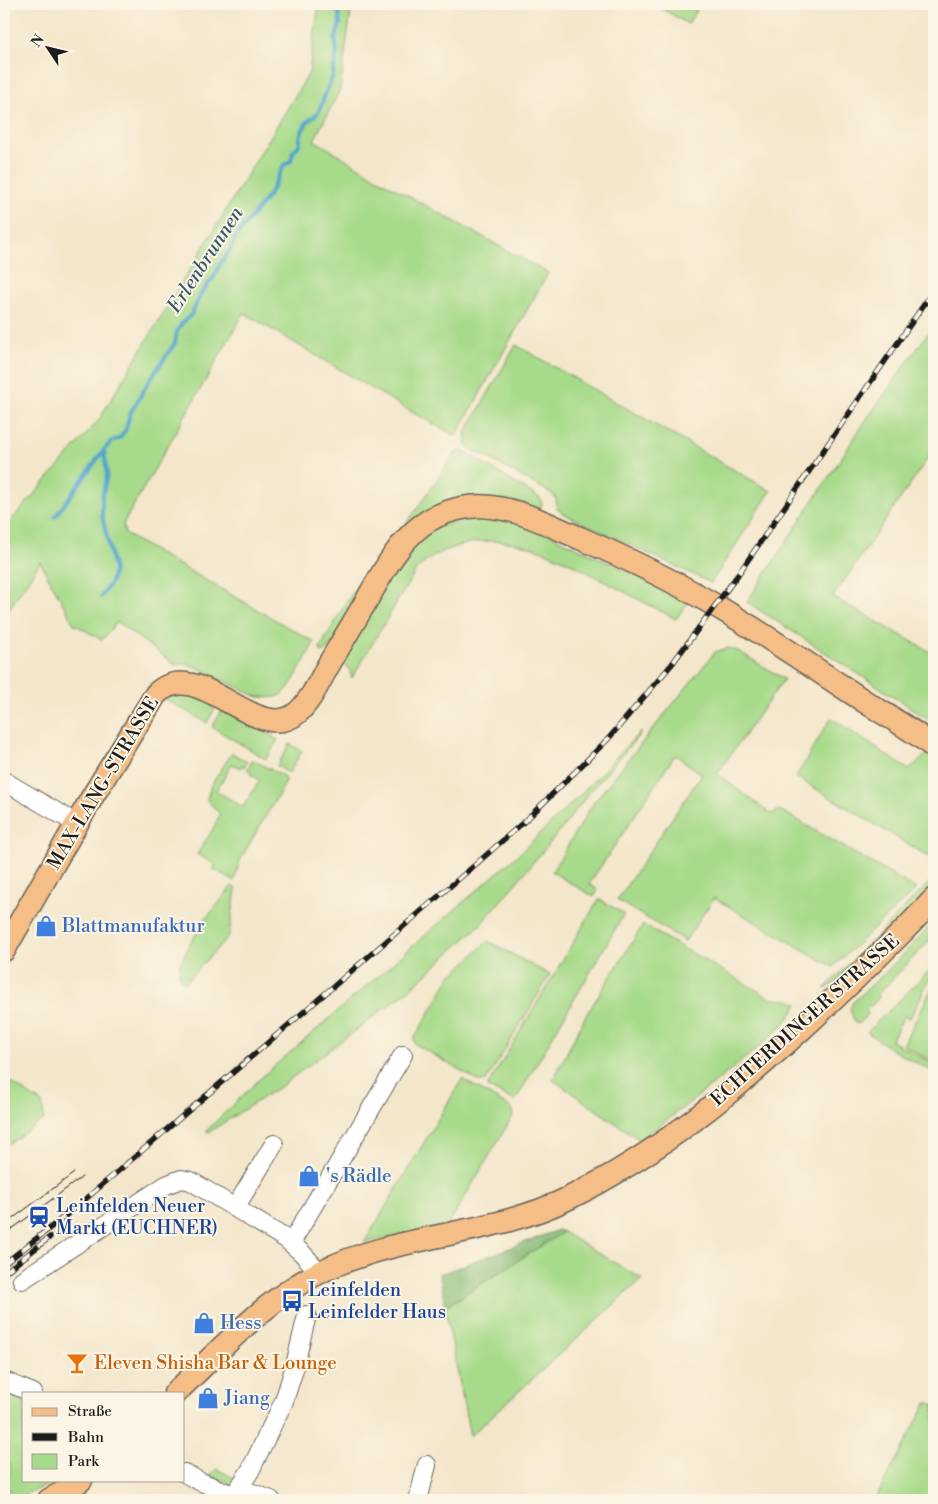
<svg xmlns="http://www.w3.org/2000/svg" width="938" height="1504" font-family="'Libre Bodoni',serif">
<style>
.green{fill:#a7da8a;stroke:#627b53}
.forest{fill:#85ba76;stroke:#506b49}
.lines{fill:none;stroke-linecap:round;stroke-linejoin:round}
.stream{stroke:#51a4cd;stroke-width:4}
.minor-casing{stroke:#676359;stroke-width:20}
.major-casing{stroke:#676359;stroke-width:25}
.minor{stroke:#fff;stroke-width:18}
.major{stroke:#f6be87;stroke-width:22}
.tram{stroke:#1c1c1c;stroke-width:1}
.rail-casing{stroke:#1c1c1c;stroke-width:5.5}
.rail{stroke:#fcf5e5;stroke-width:4;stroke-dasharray:11;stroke-linecap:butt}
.labels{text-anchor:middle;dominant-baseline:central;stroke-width:4;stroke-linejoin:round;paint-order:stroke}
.street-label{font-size:19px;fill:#1c1c1c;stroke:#fcf5e5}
.shop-label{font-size:19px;fill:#366cbe;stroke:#fcf5e5;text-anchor:start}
.transit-label{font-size:19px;fill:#164399;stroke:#fcf5e5;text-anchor:start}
.food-label{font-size:19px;fill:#c56008;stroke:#fcf5e5;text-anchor:start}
.water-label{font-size:20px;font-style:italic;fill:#34596c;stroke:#fcf5e5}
</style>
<rect width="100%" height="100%" fill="#fcf5e5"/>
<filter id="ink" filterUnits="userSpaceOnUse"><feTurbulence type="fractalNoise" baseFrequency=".02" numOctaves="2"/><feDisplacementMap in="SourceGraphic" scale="10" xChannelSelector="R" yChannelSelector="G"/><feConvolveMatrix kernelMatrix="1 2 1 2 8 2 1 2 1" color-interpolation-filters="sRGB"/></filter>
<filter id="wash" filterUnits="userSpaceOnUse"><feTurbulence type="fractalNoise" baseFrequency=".0096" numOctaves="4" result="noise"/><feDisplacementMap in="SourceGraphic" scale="20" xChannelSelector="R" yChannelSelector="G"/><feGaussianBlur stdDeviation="1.12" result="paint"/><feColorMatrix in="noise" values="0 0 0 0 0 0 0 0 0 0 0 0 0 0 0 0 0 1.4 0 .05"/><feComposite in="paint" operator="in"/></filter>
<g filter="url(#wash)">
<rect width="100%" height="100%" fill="#f3e6ca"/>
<!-- green -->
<path class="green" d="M 319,4 L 352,4 L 340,90 L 314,140 L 387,184 L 548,273 L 456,436 L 410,411 L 244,313 L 123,524 L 125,534 L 314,642 C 308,654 291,689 281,695 C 275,699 265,697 258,697 L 191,665 L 173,663 L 117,622 L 102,640 L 74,624 L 40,562 L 4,617 L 4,532 L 9,523 L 98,421 L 309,73 Z
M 654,4 L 700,4 L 688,24 Z
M 934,325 L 934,449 L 833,597 L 934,654 L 934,721 L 922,715 L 747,602 L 866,420 Z
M 516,345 L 771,491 L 711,583 L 564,514 L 557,509 L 556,499 L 551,493 L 468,447 L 465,434 Z
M 462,451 L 540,498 L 542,504 L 539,510 L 442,507 L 324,653 L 321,651 L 320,648 L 352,593 L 417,509 L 455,453 Z
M 478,515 L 532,526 L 689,601 L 676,619 C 651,606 626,593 602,580 C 558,556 513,531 462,545 C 443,550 430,557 416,570 L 352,678 L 349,668 L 341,663 L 394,566 L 432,528 Z
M 728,648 L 738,651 L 784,679 L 717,774 L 771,814 L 780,810 L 916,889 L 833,967 L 714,898 L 685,941 L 617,900 L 702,774 L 675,755 L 589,884 L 598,890 L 594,897 L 552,872 L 594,802 L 715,652 Z
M 873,694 L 934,727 L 934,737 Z
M 192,695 L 217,705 L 207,723 L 165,699 L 171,696 Z
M 223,708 L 278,740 L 266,759 L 212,727 Z
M 831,718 L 909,770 L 927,754 L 934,760 L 934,860 L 796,777 Z
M 640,732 L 641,733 L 590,792 L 559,832 L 481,924 L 409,990 L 281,1086 L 209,1132 L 206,1131 L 265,1074 L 519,854 L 579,796 Z
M 290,744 L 302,751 L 289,773 L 277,766 Z
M 232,753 L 247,762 L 244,767 L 241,765 L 240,768 L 232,764 L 216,791 L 243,807 L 260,780 L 250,774 L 251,771 L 247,769 L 253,760 L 283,776 L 286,782 L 241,858 L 234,881 L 213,869 L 216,865 L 197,854 L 213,829 L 220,814 L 207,800 L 211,785 Z
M 934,878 L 934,883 L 929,891 L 837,982 L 824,989 Z
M 232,886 L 236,889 L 229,936 L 185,983 L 179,976 L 180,963 L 203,921 L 215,908 Z
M 599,899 L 624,914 L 515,1101 L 487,1087 Z
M 934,922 L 934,936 L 877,995 L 879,998 L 866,1011 L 868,1014 L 859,1023 L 855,1023 L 850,1009 L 853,1002 L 884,974 Z
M 643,925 L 772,999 L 789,1000 L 798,1004 C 787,1025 768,1039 750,1054 C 715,1084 678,1112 640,1140 L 553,1080 L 585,1017 Z
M 488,941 L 550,975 L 486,1081 L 480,1082 L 415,1044 L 414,1039 L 450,977 Z
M 934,966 L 934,971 L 910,1018 L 904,1016 L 891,1041 L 934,1064 L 934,1072 L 894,1051 L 867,1032 Z
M 934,984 L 934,1062 L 903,1045 Z
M 4,1078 L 42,1103 L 44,1119 L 9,1144 L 4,1141 Z
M 462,1079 L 511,1108 L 513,1116 L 448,1225 L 364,1243 Z
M 563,1232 L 642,1279 L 470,1436 L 445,1307 Z
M 4,1392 L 24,1401 L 24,1480 L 59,1480 L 11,1500 L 10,1489 L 4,1489 C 9,1474 16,1470 4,1454 Z
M 927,1402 L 934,1405 L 934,1500 L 875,1500 Z
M 216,1469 L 238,1480 L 233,1485 L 224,1480 L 209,1477 Z"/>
<!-- forest -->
<path class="forest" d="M 558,1230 L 563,1232 L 445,1307 L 440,1274 Z"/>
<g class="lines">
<!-- stream -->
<path class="stream" d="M 55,517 L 104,450 L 112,441 L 120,438 L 126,429 L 130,414 L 149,381 L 175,343 L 177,331 L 182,323 L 191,315 L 202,292 L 214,277 L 220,264 L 230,250 L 234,239 L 269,195 L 284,165 L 291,161 L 293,152 L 299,145 L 301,133 L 307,122 L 318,113 L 333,75 L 337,50 L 335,40 L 340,24 L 338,7 L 339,4
M 101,597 L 111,582 L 114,570 L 102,515 L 102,497 L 107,475 L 104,450"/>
</g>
</g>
<g filter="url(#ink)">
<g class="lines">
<!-- minor casing -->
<g class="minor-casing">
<path id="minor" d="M 4,781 L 77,824
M 235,1208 L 274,1144
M 291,1243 L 403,1055
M 22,1280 L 166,1185 L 181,1179 L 191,1181 L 286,1239 L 302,1253 L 319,1272
M 4,1381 L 33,1393
M 184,1473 L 201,1482 L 233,1495 L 247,1491 L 271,1500
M 231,1500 L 250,1471 L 284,1401 L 294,1369 L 307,1315
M 418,1500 L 427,1465"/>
</g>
<!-- major casing -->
<g class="major-casing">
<path id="major" d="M 4,950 L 94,794 L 156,694 C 198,653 257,747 297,713 C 311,701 320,680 329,664 C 342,642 355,620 368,598 C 383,572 398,543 422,525 C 441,511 468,504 491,507 C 523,510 553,527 582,539 C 626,558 670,579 711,603 C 762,632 809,665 858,697 C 883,714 911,728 934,747
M 175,1393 C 225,1346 273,1290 338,1264 C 413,1233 496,1234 569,1198 C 658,1154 733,1092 805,1026 C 849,985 893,943 934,899
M 49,1500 L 69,1489 L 81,1480"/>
</g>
<!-- minor -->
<use href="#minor" class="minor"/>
<!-- major -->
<use href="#major" class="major"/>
<!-- tram -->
<path class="tram" d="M 4,1225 L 74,1173
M 4,1235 L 82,1177"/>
<!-- rail casing -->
<g class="rail-casing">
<path id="rail" d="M 4,1264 L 74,1209 L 475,865 L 528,818 L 577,770 L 609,738 L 672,664 L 737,576 L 934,290
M 4,1273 L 50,1237"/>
</g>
<!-- rail -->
<use href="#rail" class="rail"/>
</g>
</g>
<!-- icons -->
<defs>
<g id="shop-bare" transform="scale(1.725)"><path d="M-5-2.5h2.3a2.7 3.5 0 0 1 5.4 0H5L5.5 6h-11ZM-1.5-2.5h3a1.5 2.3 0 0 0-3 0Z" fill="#3f7fe0" stroke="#fcf5e5" stroke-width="2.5" paint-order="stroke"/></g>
<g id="station-bare" transform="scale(1.725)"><path d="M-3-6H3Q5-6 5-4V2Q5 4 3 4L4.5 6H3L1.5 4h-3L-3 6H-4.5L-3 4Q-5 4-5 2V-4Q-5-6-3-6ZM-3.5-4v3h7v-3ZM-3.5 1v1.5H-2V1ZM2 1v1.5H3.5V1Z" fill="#1a4fb4" stroke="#fcf5e5" stroke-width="2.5" paint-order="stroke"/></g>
<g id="bus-bare" transform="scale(1.725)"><path d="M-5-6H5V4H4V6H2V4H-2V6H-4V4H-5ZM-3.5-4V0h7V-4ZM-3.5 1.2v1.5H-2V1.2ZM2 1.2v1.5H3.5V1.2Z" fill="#1a4fb4" stroke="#fcf5e5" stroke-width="2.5" paint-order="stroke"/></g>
<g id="bar-bare" transform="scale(1.725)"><path d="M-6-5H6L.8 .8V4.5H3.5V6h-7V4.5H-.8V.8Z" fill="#e8710a" stroke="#fcf5e5" stroke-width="2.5" paint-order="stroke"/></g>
</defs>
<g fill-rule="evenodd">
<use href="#shop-bare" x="46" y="926"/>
<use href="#shop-bare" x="309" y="1176"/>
<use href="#station-bare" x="39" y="1217"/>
<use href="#bus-bare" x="292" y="1301"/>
<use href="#shop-bare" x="204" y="1323"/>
<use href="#bar-bare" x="77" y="1363"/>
<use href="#shop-bare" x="208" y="1398"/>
</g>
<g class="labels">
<!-- street labels -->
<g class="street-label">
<text transform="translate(103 783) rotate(-59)">MAX-LANG-STRASSE</text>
<text transform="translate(805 1020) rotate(-42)">ECHTERDINGER STRASSE</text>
</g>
<!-- shop labels -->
<g class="shop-label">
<text x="62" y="926">Blattmanufaktur</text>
<text x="326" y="1176">'s Rädle</text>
<text x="220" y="1323">Hess</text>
<text x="224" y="1398">Jiang</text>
</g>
<!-- transit labels -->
<g class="transit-label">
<text x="56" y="1206">Leinfelden Neuer<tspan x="56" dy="22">Markt (EUCHNER)</tspan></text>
<text x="308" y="1290">Leinfelden<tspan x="308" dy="22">Leinfelder Haus</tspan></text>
</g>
<!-- food labels -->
<g class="food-label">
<text x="94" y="1363">Eleven Shisha Bar &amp; Lounge</text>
</g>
<!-- water labels -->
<g class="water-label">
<text transform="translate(206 260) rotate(-57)">Erlenbrunnen</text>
</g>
</g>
<!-- margin -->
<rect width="938" height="1504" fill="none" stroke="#fcf5e5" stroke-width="20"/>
<!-- legend -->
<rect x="22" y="1392" width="162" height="90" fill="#fcf5e5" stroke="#a29e95"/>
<rect x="32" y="1408" width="25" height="8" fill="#f6be87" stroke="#a29e95"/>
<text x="68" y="1416" font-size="15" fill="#1c1c1c">Straße</text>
<rect x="32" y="1433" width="25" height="8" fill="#1c1c1c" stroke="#a29e95"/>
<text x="68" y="1442" font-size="15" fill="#1c1c1c">Bahn</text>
<rect x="32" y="1454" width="25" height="15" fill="#a7da8a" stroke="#a29e95"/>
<text x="68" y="1466" font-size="15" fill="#1c1c1c">Park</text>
<!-- north arrow -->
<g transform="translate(48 48) rotate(305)" stroke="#fcf5e5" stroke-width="4" paint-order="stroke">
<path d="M0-4L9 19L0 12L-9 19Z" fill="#1c1c1c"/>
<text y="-8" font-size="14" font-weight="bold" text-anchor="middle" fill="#1c1c1c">N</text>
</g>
</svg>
